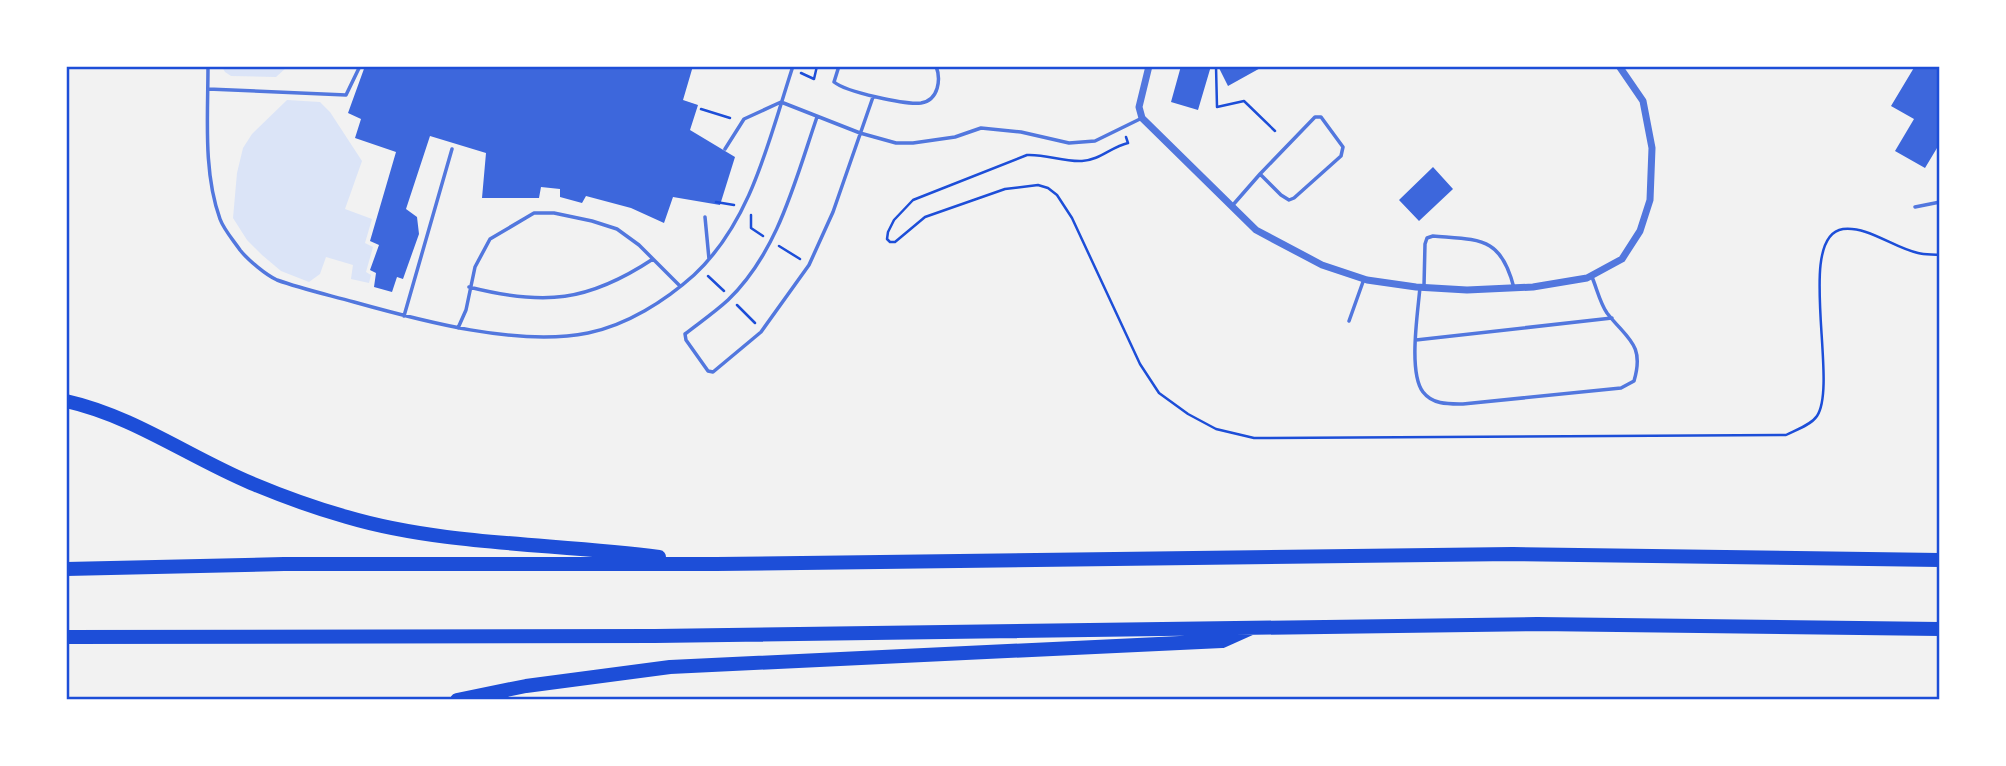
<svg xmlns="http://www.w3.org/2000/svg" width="2006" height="766" font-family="'Space Grotesk',sans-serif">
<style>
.green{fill:#dbe4f7}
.building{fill:#3d67dc}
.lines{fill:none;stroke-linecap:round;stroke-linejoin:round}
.path{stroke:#1d4ed8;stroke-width:2.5}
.service{stroke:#5277de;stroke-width:3.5}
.minor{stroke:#5277de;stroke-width:7}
.motorway{stroke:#1d4ed8;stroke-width:14}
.neatline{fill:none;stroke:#1d4ed8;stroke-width:2.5}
</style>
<rect width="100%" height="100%" fill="#f2f2f2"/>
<!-- green -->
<path class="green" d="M 222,67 L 222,66 L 287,67 L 276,77 L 231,76 L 225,72 Z
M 287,100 L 320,102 L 330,112 L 362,161 L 345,209 L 372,219 L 365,243 L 373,247 L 366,272 L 371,275 L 369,283 L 351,279 L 353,265 L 326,257 L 320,274 L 309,282 L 281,271 L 262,255 L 247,240 L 233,218 L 237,173 L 243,148 L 252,134 Z"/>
<!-- building -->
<path class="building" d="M 365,66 L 693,66 L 683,100 L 698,105 L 690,130 L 735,157 L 720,205 L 673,197 L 664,223 L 631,208 L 586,196 L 582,203 L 560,197 L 560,189 L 541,187 L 539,198 L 482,198 L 486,153 L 430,136 L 406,209 L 417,217 L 419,234 L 403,279 L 397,277 L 392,292 L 374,287 L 376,273 L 370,270 L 379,245 L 370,241 L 396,152 L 355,138 L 361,119 L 348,113 Z
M 1181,66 L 1211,66 L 1198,110 L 1171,102 Z
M 1218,66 L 1264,66 L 1228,86 Z
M 1915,66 L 1940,66 L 1940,143 L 1925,168 L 1895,151 L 1914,119 L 1891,106 Z
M 1433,167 L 1453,189 L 1419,221 L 1399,200 Z"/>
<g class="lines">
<!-- path -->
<path class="path" d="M 1216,66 L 1217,107 L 1244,101 L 1275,131
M 801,73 L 814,79 L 817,66
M 701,109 L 730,118
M 1126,137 L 1128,143 C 1111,147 1100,160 1082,161 C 1063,162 1046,154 1027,155 L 913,200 L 894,220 L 888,232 L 887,239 L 890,242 L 895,242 L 925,217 L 1005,189 L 1038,185 L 1048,188 L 1057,195 L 1072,218 L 1140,364 L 1159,393 L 1188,414 L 1216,429 L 1254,438 L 1786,435 C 1796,430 1811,425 1817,416 C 1839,383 1795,236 1843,229 C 1868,226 1894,248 1918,253 C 1925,255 1933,254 1940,255
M 716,202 L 734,205
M 751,215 L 751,228 L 763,236
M 779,246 L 800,259
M 708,276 L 724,291
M 737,305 L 755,323"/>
<!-- service -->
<path class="service" d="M 208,66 C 208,116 203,172 220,219 C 224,230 234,241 240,250 C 248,260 266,275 277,280 C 302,289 329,295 354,302 C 422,321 518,347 588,333 C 627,325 665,301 694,275 C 752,221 769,139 793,66
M 839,66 L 834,82 C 846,92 906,105 921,103 C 939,100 941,79 936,66
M 208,89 L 346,95 L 360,66
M 817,117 C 795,181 778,252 728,300 C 715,312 699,323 685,334 L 686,340 L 708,371 L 713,372 L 761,332 L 809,265 L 833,212 L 873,97
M 1315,117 L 1321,117 L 1343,147 L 1341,156 L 1294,198 L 1289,200 L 1281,195 L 1260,174 Z
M 725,149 L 744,119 L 781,102 L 860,133 L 896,143 L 913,143 L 955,137 L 981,128 L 1021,132 L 1069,143 L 1095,141 L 1142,118
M 1232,206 L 1260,174
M 1915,207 L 1940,202
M 705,217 L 709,259
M 1424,286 L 1425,244 L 1427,238 L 1433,236 C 1480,240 1501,236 1514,288
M 469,287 C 544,306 588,302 653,259
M 1420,287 C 1418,312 1408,372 1423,392 C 1433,405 1449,404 1463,404 L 1621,388 L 1634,381 C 1645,344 1627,339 1607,313 C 1600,303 1597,289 1592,277
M 404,316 L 452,149
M 1349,321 L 1364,279
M 458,328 L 466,310 L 475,267 L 490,239 L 534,213 L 554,213 L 592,221 L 617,229 L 639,245 L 680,286
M 1416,340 L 1612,318"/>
<!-- minor -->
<path class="minor" d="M 1149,66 L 1139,107 L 1142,118 L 1256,230 L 1322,265 L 1367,280 L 1416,287 L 1467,290 L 1533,287 L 1587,278 L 1622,259 L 1640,231 L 1650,200 L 1652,148 L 1643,101 L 1619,66"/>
<!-- motorway -->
<path class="motorway" d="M 66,401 C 133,416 189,457 251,483 C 282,496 315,508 347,517 C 445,546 557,543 659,557
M 66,569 L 284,564 L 716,564 L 1513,554 L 1940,560
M 66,637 L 655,636 L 1537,624 L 1940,629
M 457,700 L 526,686 L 670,667 L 1222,641 L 1251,628"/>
</g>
<!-- border -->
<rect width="2006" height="766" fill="none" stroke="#ffffff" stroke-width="136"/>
<rect x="68" y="68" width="1870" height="630" class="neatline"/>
</svg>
